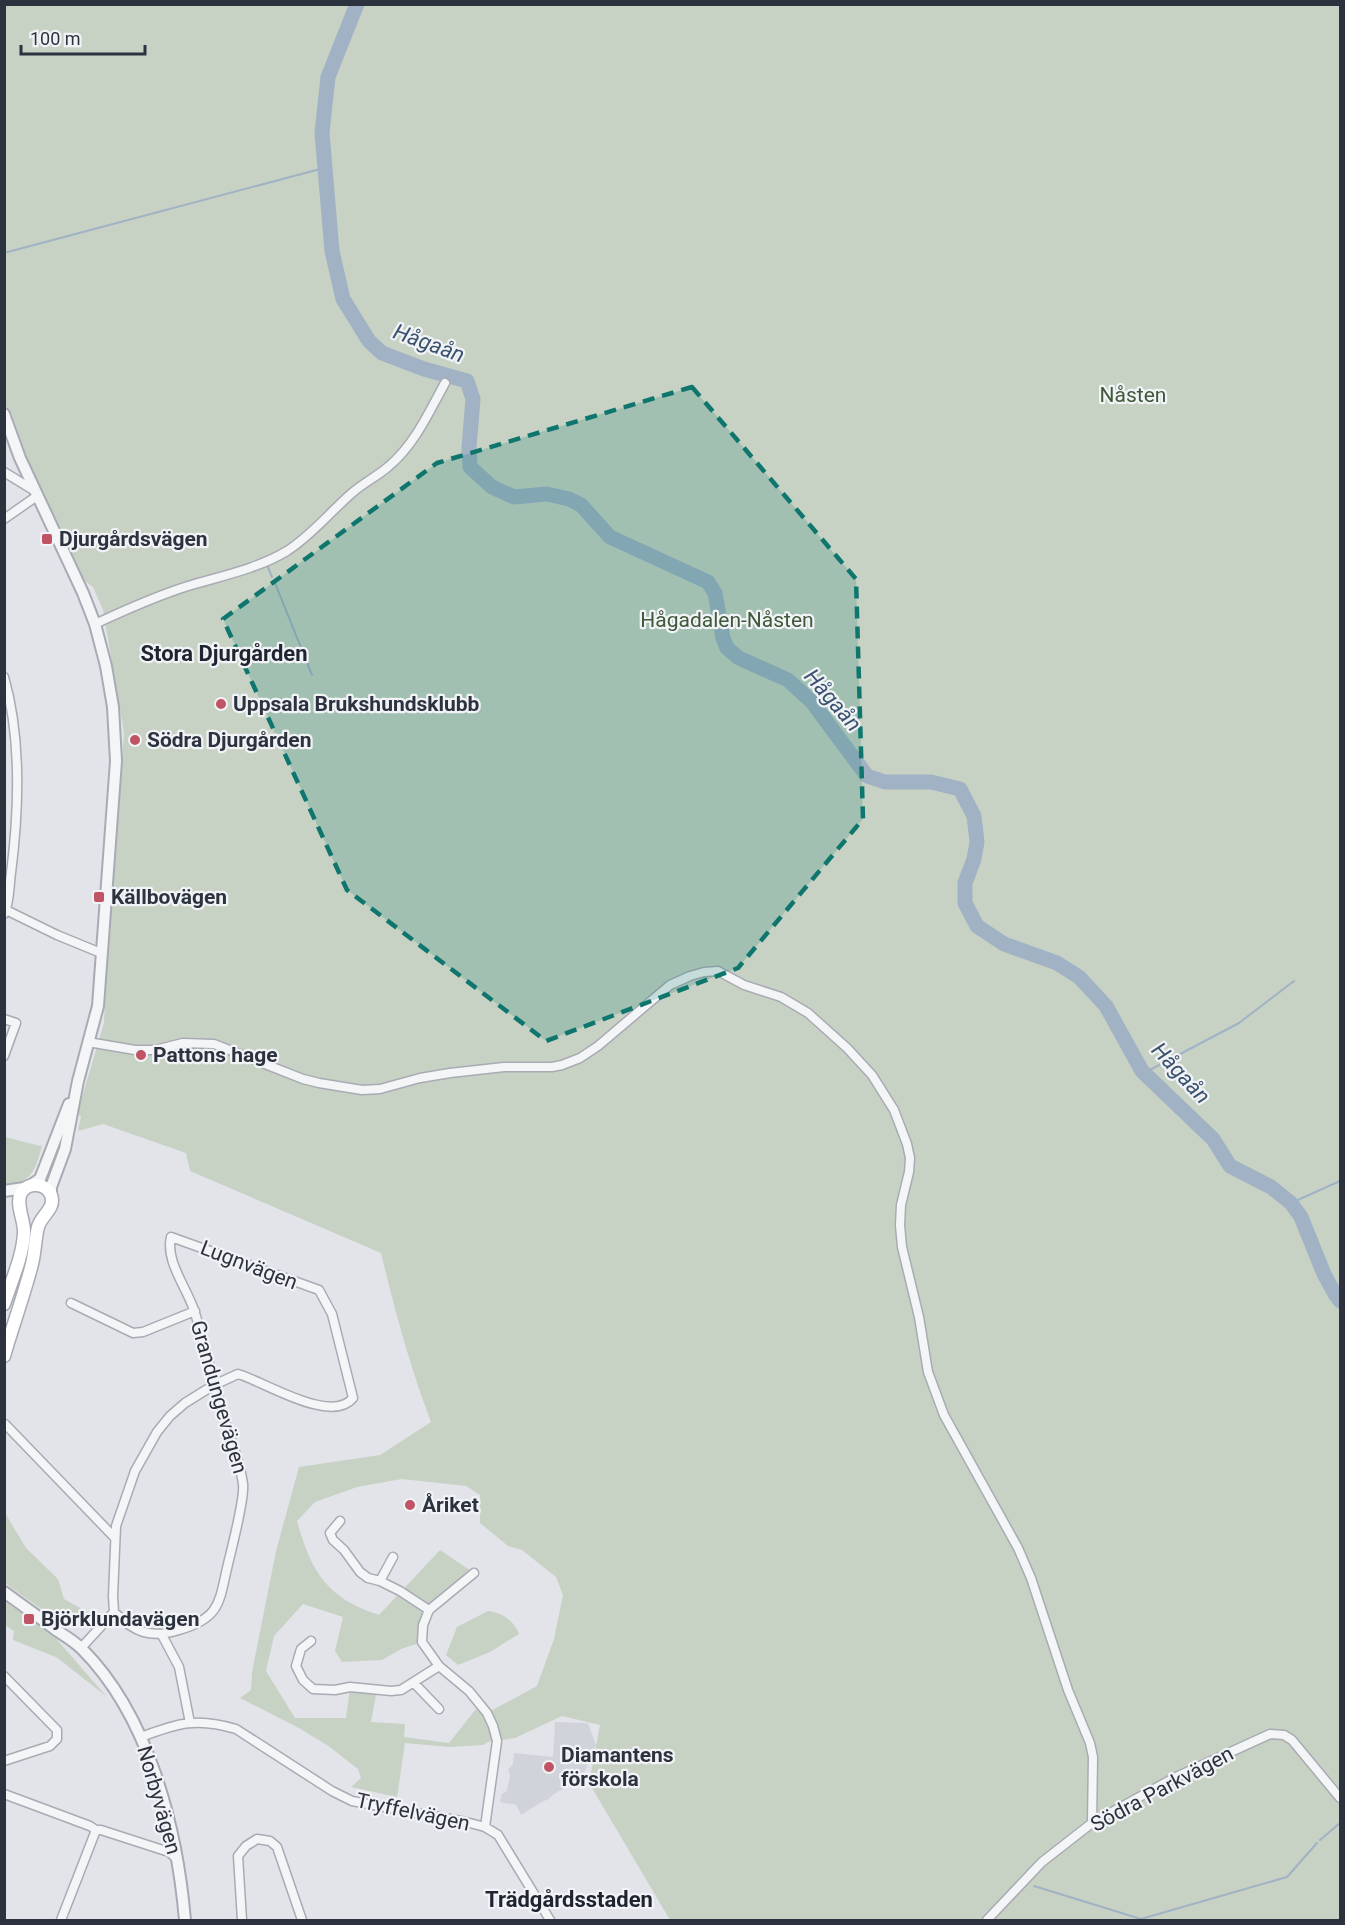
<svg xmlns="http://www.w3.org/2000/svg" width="1345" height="1925" font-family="Roboto,sans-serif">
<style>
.built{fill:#d0d4da}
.green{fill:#c7d2c4;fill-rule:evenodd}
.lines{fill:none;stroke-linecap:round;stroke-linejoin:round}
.stream{stroke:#a1b2c5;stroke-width:2}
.river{stroke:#a1b2c5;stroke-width:15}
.minor-casing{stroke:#a8abb3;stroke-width:11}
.tertiary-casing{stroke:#a8abb3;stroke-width:14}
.secondary-casing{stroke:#a8abb3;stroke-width:15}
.minor{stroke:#f4f5f7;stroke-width:8}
.tertiary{stroke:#f4f5f7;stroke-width:10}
.secondary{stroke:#fff;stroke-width:12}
.marked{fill:#0f766e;fill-opacity:0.2;stroke:#0f766e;stroke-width:4.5;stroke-dasharray:12 8;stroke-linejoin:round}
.poi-dot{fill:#c05465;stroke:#f1f3f6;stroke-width:2}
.labels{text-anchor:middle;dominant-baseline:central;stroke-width:4.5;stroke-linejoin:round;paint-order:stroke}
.park-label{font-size:21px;fill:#40593a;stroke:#f1f3f6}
.poi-label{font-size:21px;font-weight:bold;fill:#2c333f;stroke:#f1f3f6;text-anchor:start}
.street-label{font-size:21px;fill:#2c333f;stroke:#f1f3f6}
.water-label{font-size:22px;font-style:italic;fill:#3a526e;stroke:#f1f3f6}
.neighbourhood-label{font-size:22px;font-weight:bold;fill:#1e2430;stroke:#f1f3f6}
</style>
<rect width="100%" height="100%" fill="#e2e4e9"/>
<!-- built -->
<path class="built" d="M 555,1722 L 588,1723 L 596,1745 L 582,1778 L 554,1794 L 546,1801 L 545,1800 L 521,1815 L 516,1805 L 500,1802 L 502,1794 L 507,1791 L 510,1775 L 508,1770 L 513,1764 L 514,1753 L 553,1757 Z"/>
<!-- green -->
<path class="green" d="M 4,5 L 1340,5 L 1340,1920 L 670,1920 L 589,1783 L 600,1725 L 562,1716 L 515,1738 L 488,1742 L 483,1745 L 450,1747 L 405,1743 L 397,1797 L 351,1787 L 361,1778 L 358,1769 L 327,1745 L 297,1727 L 240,1698 L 251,1690 L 252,1672 L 276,1551 L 299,1467 L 380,1455 L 431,1422 C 410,1367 395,1311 381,1253 L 190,1171 L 186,1153 L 103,1124 L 78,1131 L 81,1116 L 77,1114 L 104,1023 L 106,965 L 124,733 L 103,610 L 93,587 L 85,581 L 34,477 L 11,412 L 5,413 ZM 402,1479 L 466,1486 L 480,1495 L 480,1523 L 508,1546 L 522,1550 L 556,1577 L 563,1595 L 554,1639 L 537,1686 L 487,1713 L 480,1704 L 449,1743 L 404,1737 L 405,1724 L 371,1722 L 377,1689 L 350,1687 L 346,1718 L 295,1718 L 266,1671 L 274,1636 L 303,1604 L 343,1617 L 335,1651 L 342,1662 L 382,1660 L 401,1649 L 422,1642 L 429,1610 L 474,1573 L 440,1550 L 379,1615 C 326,1598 311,1571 297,1521 L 315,1502 L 357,1487 Z
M 5,1137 L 40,1146 L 42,1145 C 36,1169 32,1183 5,1185 Z
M 5,1513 L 26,1548 L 58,1579 L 64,1599 L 93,1615 L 87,1625 L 73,1620 L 68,1628 L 5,1583 Z
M 4,1601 L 52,1634 L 106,1696 L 56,1657 L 13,1640 L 14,1631 L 5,1625 Z
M 488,1611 C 503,1613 513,1620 519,1634 L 490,1652 L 458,1665 L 446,1655 L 457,1627 Z"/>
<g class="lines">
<!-- stream -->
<path class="stream" d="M 4,253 L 324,168
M 267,565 L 272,577
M 275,583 L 312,675
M 1144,1073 L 1239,1023 L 1294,981
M 1291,1203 L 1340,1181
M 1320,1840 L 1340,1823
M 1034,1886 L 1141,1919 L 1287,1877 L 1317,1843"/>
<!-- river -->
<path class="river" d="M 357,4 L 328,77 L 322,133 L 332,251 L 343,299 L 369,341 L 382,353 L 424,369 L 467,381 L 473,399 L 469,447 L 470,467 L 492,487 L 514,497 L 547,494 L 569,499 L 581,505 L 610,537 L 708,582 L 715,593 L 723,638 L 727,648 L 739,658 L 788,680 L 812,702 L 867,776 L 885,782 L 931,782 L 960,789 L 974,816 L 977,842 L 974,859 L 965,883 L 965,903 L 977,926 L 1004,944 L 1057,963 L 1079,977 L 1106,1006 L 1142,1071 L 1213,1139 L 1230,1166 L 1271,1187 L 1291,1203 L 1301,1217 L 1324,1274 L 1335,1294 L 1340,1301"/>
<!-- minor casing -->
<g class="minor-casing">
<path id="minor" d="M 4,472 L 35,491
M 4,519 L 37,496
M 95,624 C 125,610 156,596 188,586 C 221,576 257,569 287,551 C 312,535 330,512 352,493 C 363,483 378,476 389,466 C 415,444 429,412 445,383
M 4,677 C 22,739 19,810 11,873 C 9,886 10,902 4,914
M 4,909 L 57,935 L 101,953
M 4,1019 L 16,1023 L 4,1056
M 88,1042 L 135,1050 L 155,1050 L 183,1043 L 214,1044 L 303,1079 L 319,1083 L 362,1090 L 380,1089 L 420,1078 L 450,1073 L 504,1067 L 552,1067 L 562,1065 L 580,1058 L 598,1046 L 670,985 L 690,976 L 704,972 L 718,971 L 744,985 L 781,997 L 808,1013 L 847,1048 L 872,1075 L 894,1110 L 907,1144 L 910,1158 L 909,1172 L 901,1205 L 900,1225 L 902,1247 L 919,1317 L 928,1372 L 944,1415 L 1018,1548 L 1031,1578 L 1068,1690 L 1090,1743 L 1093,1757 L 1092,1823
M 71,1303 L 133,1333 L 143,1332 L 195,1311
M 5,1424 L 115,1538
M 340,1521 L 330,1533 L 333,1540 L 344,1550 L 360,1572 L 368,1578 L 380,1581
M 393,1557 L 380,1581 L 400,1591 L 429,1610
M 474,1573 L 429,1610 L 423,1625 L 422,1642 L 439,1666 L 469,1691 L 487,1713 L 493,1726 L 497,1741 L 485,1827
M 162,1635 L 179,1667 L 190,1723
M 311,1641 L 301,1649 L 296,1666 L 303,1680 L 313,1689 L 335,1690 L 350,1687 L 391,1691 L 401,1690 L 439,1666
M 81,1648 L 114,1612 C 134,1632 150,1639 179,1630 C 221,1618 219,1602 228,1564 C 232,1547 245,1498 243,1484 C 240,1461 229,1436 223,1414 C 213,1380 205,1346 195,1313 C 188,1289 165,1262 171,1237 L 319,1290 L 332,1314 L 353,1398 C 331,1425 263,1381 238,1374 L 214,1385 L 185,1403 L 170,1416 L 157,1432 L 135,1471 L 116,1526 L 113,1596 L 114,1612
M 4,1676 L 57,1730 L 57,1739 L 50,1746 L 4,1761
M 414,1683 L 439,1709
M 141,1737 C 178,1723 197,1717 236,1729 L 332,1791 L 352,1801 L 466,1822 L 485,1827 L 498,1835 L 550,1920
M 4,1794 L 90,1826 L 96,1830 L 101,1830 L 169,1852 L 177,1859
M 61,1920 L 96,1830
M 242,1920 L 238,1856 L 246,1846 L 257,1839 L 270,1841 L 277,1847 L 302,1920
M 987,1920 L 1042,1862 L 1092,1823 L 1174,1778 L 1270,1734 L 1284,1735 L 1292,1740 L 1340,1798"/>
</g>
<!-- tertiary casing -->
<g class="tertiary-casing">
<path id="tertiary" d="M 4,414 L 20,458 L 83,593 L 95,624 L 106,666 L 113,707 L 116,761 L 98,1006 L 78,1081 L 65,1149 L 51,1187 L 51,1196
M 31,1185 L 40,1179 L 69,1104
M 4,1191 L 24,1188
M 4,1592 C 22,1605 39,1617 56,1630 C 65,1636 74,1641 82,1649 C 149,1716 177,1828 185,1920"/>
</g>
<!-- secondary casing -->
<g class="secondary-casing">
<path id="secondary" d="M 4,1304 C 11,1282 23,1256 24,1233 C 25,1221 15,1204 21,1193 C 28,1181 46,1183 51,1195 C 56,1209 41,1215 38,1227 C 35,1239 35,1252 32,1264 C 24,1295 13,1325 4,1356"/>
</g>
<!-- minor -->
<use href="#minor" class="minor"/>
<!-- tertiary -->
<use href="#tertiary" class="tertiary"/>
<!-- secondary -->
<use href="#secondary" class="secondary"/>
</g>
<!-- marked area -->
<path class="marked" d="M 692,387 L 856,579 L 863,819 L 738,968 L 546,1041 L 347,890 L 223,619 L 437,463 Z"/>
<!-- markers -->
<g class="poi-dot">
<rect x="41" y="533" width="12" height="12" rx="3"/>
<circle cx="221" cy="704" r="6"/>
<circle cx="135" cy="740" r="6"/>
<rect x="93" y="891" width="12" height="12" rx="3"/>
<circle cx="141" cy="1055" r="6"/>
<circle cx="410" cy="1505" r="6"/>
<rect x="23" y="1613" width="12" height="12" rx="3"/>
<circle cx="549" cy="1767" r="6"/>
</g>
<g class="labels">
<!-- park labels -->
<g class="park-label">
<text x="1133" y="395">Nåsten</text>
<text x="727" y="620">Hågadalen-Nåsten</text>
</g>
<!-- poi labels -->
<g class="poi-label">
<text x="59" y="539">Djurgårdsvägen</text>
<text x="233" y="704">Uppsala Brukshundsklubb</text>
<text x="147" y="740">Södra Djurgården</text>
<text x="111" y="897">Källbovägen</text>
<text x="153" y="1055">Pattons hage</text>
<text x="422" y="1505">Åriket</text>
<text x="41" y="1619">Björklundavägen</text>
<text x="561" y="1755">Diamantens<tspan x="561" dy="24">förskola</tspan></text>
</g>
<!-- street labels -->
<g class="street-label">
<text transform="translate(249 1265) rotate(21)">Lugnvägen</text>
<text transform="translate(219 1397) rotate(74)">Grandungevägen</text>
<text transform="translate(1162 1789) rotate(-28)">Södra Parkvägen</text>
<text transform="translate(159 1800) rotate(74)">Norbyvägen</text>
<text transform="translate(413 1812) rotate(12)">Tryffelvägen</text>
</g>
<!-- water labels -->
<g class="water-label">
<text transform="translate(429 343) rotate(20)">Hågaån</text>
<text transform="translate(833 700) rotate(49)">Hågaån</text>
<text transform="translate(1181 1073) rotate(47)">Hågaån</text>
</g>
<!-- neighbourhood labels -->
<g class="neighbourhood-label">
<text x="224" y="653">Stora Djurgården</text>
<text x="569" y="1899">Trädgårdsstaden</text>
</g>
</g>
<!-- border -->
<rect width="1345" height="1925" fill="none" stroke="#2c333f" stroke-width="12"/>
<!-- scale -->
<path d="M21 45v9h124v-9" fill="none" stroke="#2c333f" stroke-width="3"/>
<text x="30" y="45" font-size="18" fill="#2c333f" stroke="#f1f3f6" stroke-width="4.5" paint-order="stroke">100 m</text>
</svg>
